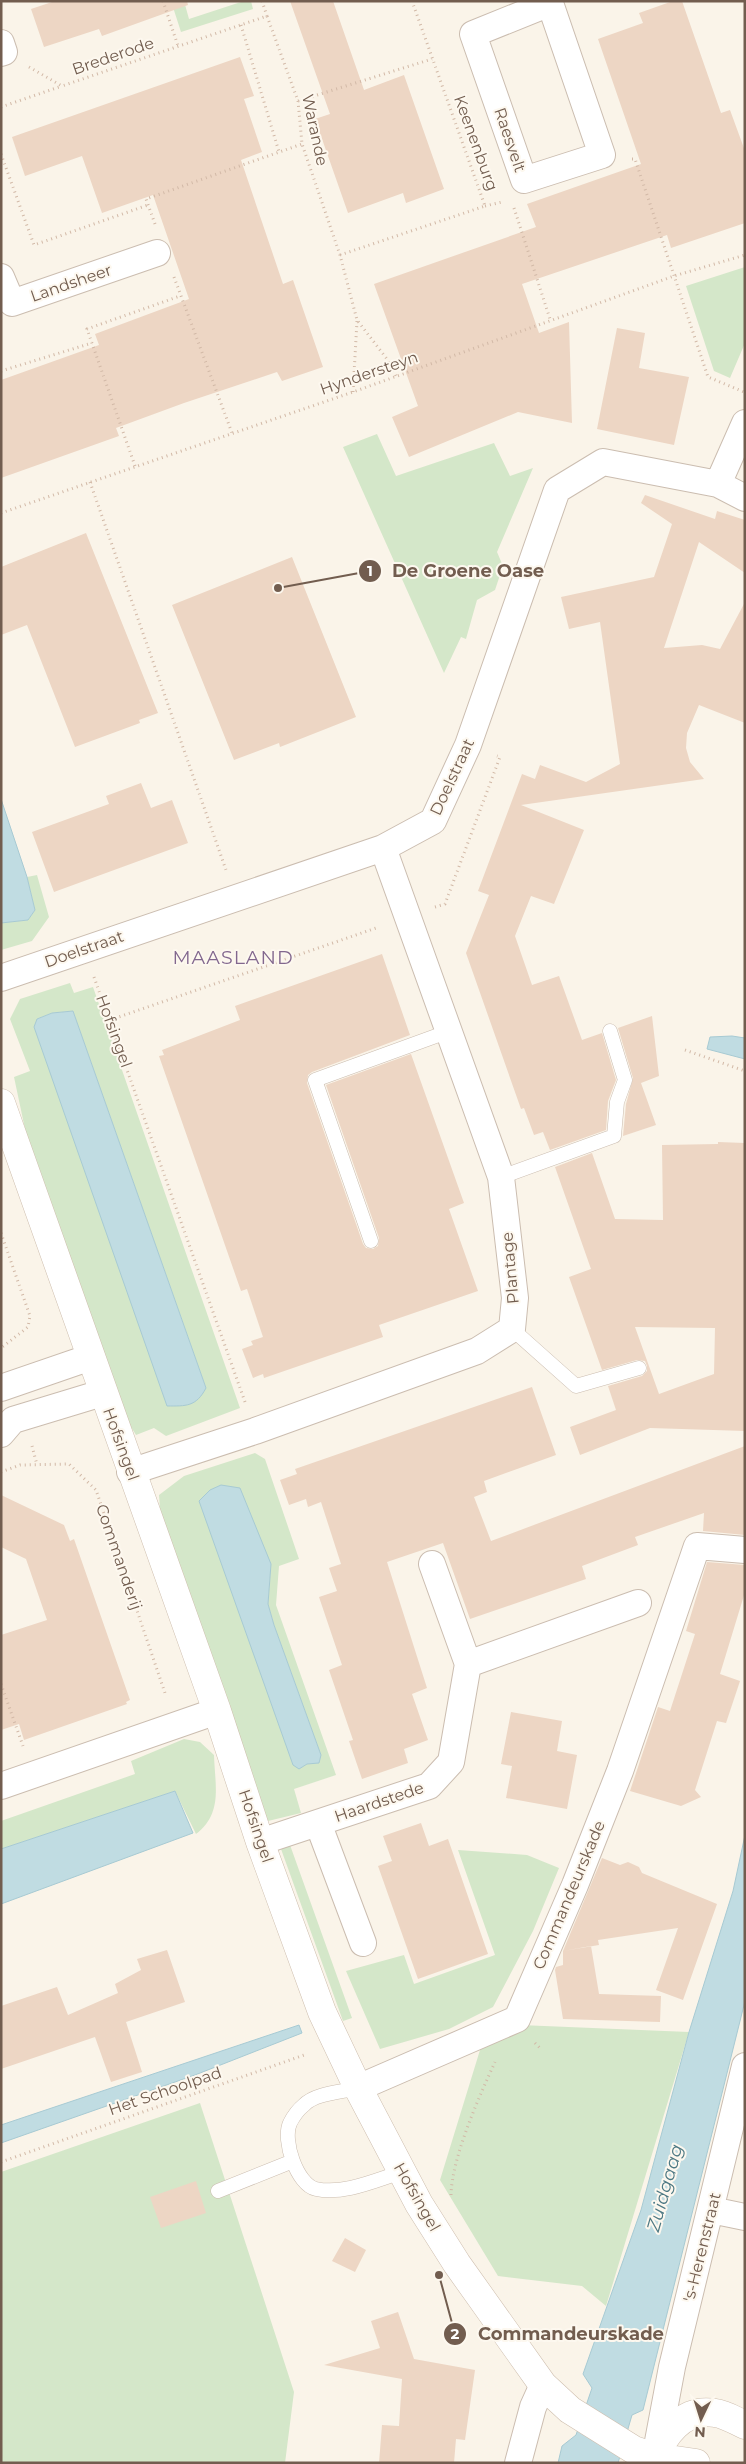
<svg xmlns="http://www.w3.org/2000/svg" width="746" height="2464" font-family="Montserrat,sans-serif">
<style>
.green{fill:#d4e7c9;fill-rule:evenodd}
.water{fill:#c0dce2;stroke:#a7cad3}
.building{fill:#edd6c4;fill-rule:evenodd}
.lines{fill:none;stroke-linecap:round;stroke-linejoin:round}
.lane-casing{stroke:#cbbdb0;stroke-width:15}
.street-casing{stroke:#cbbdb0;stroke-width:28}
.secondary-casing{stroke:#cebeae;stroke-width:29}
.path{stroke:#d2b9a7;stroke-width:3;stroke-dasharray:1 4;stroke-linecap:butt}
.lane{stroke:#fff;stroke-width:14}
.street{stroke:#fff;stroke-width:26}
.secondary{stroke:#fff;stroke-width:28}
.labels{text-anchor:middle;dominant-baseline:central;stroke-width:4;stroke-linejoin:round;paint-order:stroke}
.street-label{font-size:16px;fill:#725d4f;stroke:#fdf8ef}
.water-label{font-size:18px;font-style:italic;fill:#4c7883;stroke:#fdf8ef}
.quarter-label{font-size:19px;letter-spacing:1px;fill:#82678e;stroke:#fdf8ef}
.leader{fill:none;stroke:#725d4f;stroke-width:2}
.callout-dot{fill:#725d4f;stroke:#fdf8ef;stroke-width:2}
.mark-label{font-size:15px;text-anchor:middle;font-weight:bold;fill:#fff}
.callout-label{font-size:18px;text-anchor:middle;font-weight:bold;fill:#725d4f;stroke:#fdf8ef;stroke-width:4;stroke-linejoin:round;paint-order:stroke}
</style>
<rect width="100%" height="100%" fill="#faf4e9"/>
<!-- green -->
<path class="green" d="M 171,1 L 184,1 L 189,19 L 244,1 L 251,1 L 253,9 L 181,32 Z
M 745,267 L 745,343 L 730,378 L 714,371 L 686,286 Z
M 377,434 L 396,476 L 494,443 L 510,476 L 533,468 L 497,552 L 503,566 L 495,590 L 477,600 L 466,639 L 461,637 L 444,673 L 343,447 Z
M 37,875 L 49,917 L 32,941 L 1,950 L 1,923 L 28,920 L 35,910 L 27,877 Z
M 70,983 L 74,993 L 93,987 L 240,1408 L 166,1436 L 154,1428 L 136,1435 L 128,1422 L 25,1129 L 14,1077 L 30,1071 L 10,1019 L 20,999 ZM 73,1011 L 206,1388 L 37,1019 L 52,1013 Z
M 255,1453 L 265,1459 L 299,1559 L 279,1566 L 276,1605 L 336,1775 L 294,1789 L 301,1813 L 268,1821 L 160,1509 L 159,1495 L 184,1476 ZM 210,1490 L 271,1564 L 268,1604 L 274,1625 L 321,1755 L 319,1763 L 307,1764 L 299,1768 Z
M 184,1739 L 200,1742 L 214,1755 C 215,1786 223,1813 196,1834 L 175,1791 L 1,1849 L 1,1821 L 135,1774 L 131,1761 Z
M 290,1845 L 352,2018 L 343,2021 L 281,1849 Z
M 458,1850 L 527,1855 L 559,1868 L 533,1931 L 493,2007 L 449,2029 L 380,2049 L 346,1971 L 404,1955 L 414,1984 L 495,1955 Z
M 498,2024 L 689,2032 L 606,2306 L 582,2286 L 498,2276 L 440,2180 L 484,2037 Z
M 200,2103 L 294,2392 L 285,2463 L 1,2463 L 1,2172 Z"/>
<!-- water -->
<path class="water" d="M 1,799 L 27,877 L 35,910 L 28,920 L 1,923 Z
M 73,1011 L 206,1388 C 196,1407 186,1406 167,1406 L 34,1027 L 37,1019 L 52,1013 Z
M 732,1036 L 745,1038 L 745,1059 L 707,1049 L 710,1037 Z
M 221,1485 L 240,1488 L 271,1564 L 268,1604 L 274,1625 L 321,1755 L 319,1763 L 307,1764 L 299,1769 L 293,1765 L 199,1501 L 210,1490 Z
M 175,1791 L 193,1833 L 1,1904 L 1,1849 Z
M 745,1835 L 745,2001 L 643,2410 L 632,2415 L 618,2463 L 558,2463 L 562,2446 L 576,2435 L 592,2388 L 583,2374 L 641,2210 L 689,2032 L 733,1891 Z
M 299,2025 L 302,2033 L 195,2075 L 1,2143 L 1,2125 Z"/>
<!-- building -->
<path class="building" d="M 55,1 L 187,1 L 188,5 L 102,36 L 99,29 L 44,47 L 31,9 Z
M 290,1 L 333,1 L 364,90 L 404,75 L 444,189 L 406,203 L 403,193 L 348,213 L 315,119 L 330,114 Z
M 673,1 L 682,1 L 721,113 L 730,110 L 745,151 L 745,223 L 671,248 L 667,235 L 522,284 L 539,333 L 569,322 L 572,423 L 518,412 L 409,457 L 392,417 L 418,406 L 374,284 L 536,227 L 527,204 L 641,164 L 598,39 L 643,23 L 639,13 Z
M 240,57 L 254,96 L 244,99 L 262,152 L 241,160 L 283,284 L 293,280 L 323,367 L 282,381 L 277,372 L 184,403 L 116,428 L 119,436 L 1,478 L 1,380 L 99,345 L 95,334 L 189,299 L 153,195 L 102,213 L 82,156 L 25,176 L 12,137 Z
M 617,328 L 645,333 L 639,368 L 689,377 L 674,445 L 597,429 Z
M 645,495 L 715,519 L 717,511 L 745,520 L 745,573 L 699,542 L 664,648 L 702,645 L 720,649 L 745,602 L 745,723 L 699,705 L 687,733 L 686,748 L 690,762 L 704,779 L 521,805 L 584,830 L 554,904 L 531,896 L 515,936 L 532,985 L 559,976 L 582,1040 L 602,1033 L 616,1080 L 608,1101 L 606,1130 L 550,1150 L 543,1132 L 534,1135 L 524,1108 L 521,1109 L 466,953 L 489,895 L 478,891 L 522,774 L 535,779 L 540,765 L 586,782 L 620,764 L 600,622 L 569,629 L 561,597 L 654,577 L 672,524 L 641,503 Z
M 86,533 L 158,713 L 139,720 L 140,723 L 75,747 L 27,625 L 1,635 L 1,567 Z
M 292,557 L 356,717 L 280,747 L 279,743 L 234,760 L 172,605 Z
M 141,783 L 151,808 L 172,800 L 188,843 L 54,892 L 32,832 L 109,804 L 106,796 Z
M 382,954 L 410,1035 L 312,1072 L 308,1075 L 307,1083 L 363,1244 L 366,1248 L 373,1249 L 378,1246 L 379,1238 L 326,1085 L 411,1054 L 464,1203 L 449,1209 L 478,1291 L 379,1325 L 383,1337 L 264,1378 L 263,1374 L 253,1378 L 242,1349 L 253,1345 L 251,1341 L 263,1337 L 247,1289 L 241,1291 L 159,1056 L 164,1055 L 162,1050 L 240,1020 L 235,1006 Z
M 652,1016 L 659,1076 L 641,1083 L 656,1125 L 623,1136 L 626,1104 L 633,1078 L 618,1028 Z
M 718,1142 L 745,1143 L 745,1431 L 650,1428 L 580,1455 L 570,1427 L 616,1410 L 608,1386 L 642,1376 L 647,1371 L 647,1366 L 645,1361 L 637,1360 L 602,1370 L 569,1277 L 591,1269 L 555,1167 L 592,1153 L 615,1219 L 663,1220 L 662,1145 L 718,1144 ZM 635,1327 L 715,1328 L 714,1374 L 659,1394 Z
M 532,1387 L 556,1455 L 484,1481 L 487,1492 L 474,1497 L 491,1541 L 745,1446 L 745,1535 L 703,1531 L 704,1513 L 635,1537 L 638,1545 L 582,1566 L 586,1579 L 470,1619 L 443,1543 L 387,1562 L 427,1688 L 412,1694 L 428,1740 L 404,1749 L 408,1763 L 362,1779 L 349,1741 L 353,1740 L 329,1670 L 342,1665 L 319,1597 L 337,1591 L 329,1568 L 341,1564 L 321,1502 L 308,1507 L 306,1499 L 289,1505 L 280,1480 L 297,1474 L 295,1469 Z
M 1,1495 L 64,1525 L 70,1541 L 74,1539 L 130,1700 L 126,1702 L 127,1704 L 24,1740 L 19,1724 L 1,1730 L 1,1635 L 47,1620 L 26,1559 L 1,1547 Z
M 707,1562 L 745,1565 L 745,1592 L 720,1674 L 740,1681 L 726,1723 L 717,1721 L 695,1790 L 701,1797 L 681,1806 L 630,1791 L 658,1707 L 670,1711 L 695,1634 L 686,1631 Z
M 511,1712 L 562,1721 L 557,1751 L 577,1755 L 567,1809 L 506,1798 L 512,1766 L 501,1764 Z
M 421,1823 L 429,1846 L 448,1839 L 488,1954 L 418,1979 L 378,1866 L 392,1861 L 383,1836 Z
M 602,1858 L 620,1865 L 628,1862 L 639,1867 L 642,1873 L 717,1904 L 683,2000 L 656,1990 L 678,1928 L 598,1940 L 599,1945 L 563,1951 Z
M 591,1946 L 599,1994 L 661,1996 L 660,2022 L 563,2019 L 555,1970 L 556,1967 L 563,1965 L 563,1951 Z
M 167,1950 L 185,2002 L 126,2022 L 142,2072 L 111,2082 L 95,2037 L 1,2069 L 1,2006 L 57,1987 L 68,2015 L 118,1993 L 115,1984 L 141,1970 L 137,1959 Z
M 196,2181 L 206,2213 L 161,2228 L 150,2197 Z
M 345,2238 L 366,2250 L 355,2272 L 332,2261 Z
M 398,2312 L 414,2359 L 475,2370 L 465,2440 L 456,2439 L 454,2463 L 379,2463 L 382,2425 L 399,2426 L 402,2379 L 324,2365 L 380,2348 L 371,2321 Z"/>
<g class="lines">
<!-- lane casing -->
<g class="lane-casing">
<path id="lane" d="M 501,1177 L 614,1136 L 617,1102 L 625,1080 L 610,1031
M 371,1241 L 315,1080 L 447,1032
M 512,1329 L 576,1386 L 639,1368
M 358,2088 C 343,2092 315,2093 304,2105 C 299,2109 293,2117 290,2123 C 282,2140 297,2185 316,2189 C 344,2195 376,2180 402,2172
M 218,2191 L 293,2161"/>
</g>
<!-- street casing -->
<g class="street-casing">
<path id="street" d="M 550,3 L 602,155 L 524,180 L 473,34 Z
M 1,43 L 4,52 L 1,53
M 1,277 L 12,303 L 157,253
M 718,484 L 745,423
M 1,978 L 383,848 L 433,821 L 468,745 L 557,490 L 603,462 L 718,484 L 745,498
M 1,1388 L 91,1357
M 1,1434 L 13,1420 L 102,1393
M 130,1472 L 255,1431 L 477,1351 L 512,1329 L 515,1298 L 501,1177 L 383,848
M 432,1564 L 468,1664
M 1,1786 L 217,1711
M 318,1823 L 363,1943
M 260,1842 L 429,1786 L 451,1762 L 468,1664 L 638,1603
M 358,2088 L 517,2019 L 575,1885 L 620,1771 L 697,1546 L 745,1550
M 711,2210 L 745,2217
M 656,2452 L 672,2367 L 745,2066
M 518,2463 L 533,2407 L 543,2385"/>
</g>
<!-- secondary casing -->
<g class="secondary-casing">
<path id="secondary" d="M 1,1103 L 217,1711 L 260,1842 L 322,2012 L 358,2088 L 419,2204 L 457,2264 L 543,2385 L 570,2410 L 634,2450 L 655,2457 L 696,2463
M 653,2463 C 662,2436 683,2407 715,2413 C 725,2414 736,2421 745,2425"/>
</g>
<!-- path -->
<path class="path" d="M 163,1 L 178,46
M 262,1 L 267,16
M 241,25 L 279,152
M 29,67 L 62,86 L 267,16 L 298,101 L 302,144 L 340,255 L 357,320 L 387,359 L 396,376
M 298,101 L 432,59
M 1,107 L 62,86
M 1,154 L 34,245 L 148,205
M 632,159 L 635,159 L 708,377 L 744,392
M 485,206 L 502,202
M 514,208 L 551,322
M 155,224 L 146,199 L 302,144
M 340,255 L 485,206 L 412,1
M 174,277 L 232,433
M 1,371 L 92,343
M 353,392 L 357,321
M 135,466 L 87,329 L 180,296
M 90,482 L 226,870
M 1,513 L 353,392 L 674,276 L 745,255
M 435,907 L 445,904 L 500,757 L 497,756
M 94,977 L 245,1402
M 110,1020 L 379,927
M 685,1050 L 745,1071
M 1,1233 L 30,1316 L 28,1327 L 1,1348
M 32,1446 L 37,1465
M 1,1472 L 20,1465 L 69,1464 L 96,1490 L 166,1696
M 1,1684 L 23,1746
M 535,2043 L 542,2050
M 1,2162 L 307,2054
M 451,2195 C 452,2157 479,2097 495,2062"/>
<!-- lane -->
<use href="#lane" class="lane"/>
<!-- street -->
<use href="#street" class="street"/>
<!-- secondary -->
<use href="#secondary" class="secondary"/>
</g>
<g class="labels">
<!-- street labels -->
<g class="street-label">
<text transform="translate(113 56) rotate(-19)">Brederode</text>
<text transform="translate(315 130) rotate(78)">Warande</text>
<text transform="translate(510 140) rotate(71)">Raesvelt</text>
<text transform="translate(476 143) rotate(70)">Keenenburg</text>
<text transform="translate(71 283) rotate(-19)">Landsheer</text>
<text transform="translate(369 373) rotate(-19)">Hyndersteyn</text>
<text transform="translate(452 777) rotate(-65)">Doelstraat</text>
<text transform="translate(84 949) rotate(-19)">Doelstraat</text>
<text transform="translate(114 1031) rotate(70)">Hofsingel</text>
<text transform="translate(510 1268) rotate(-95)">Plantage</text>
<text transform="translate(121 1444) rotate(70)">Hofsingel</text>
<text transform="translate(119 1557) rotate(71)">Commanderij</text>
<text transform="translate(379 1802) rotate(-19)">Haardstede</text>
<text transform="translate(256 1826) rotate(71)">Hofsingel</text>
<text transform="translate(569 1895) rotate(-67)">Commandeurskade</text>
<text transform="translate(165 2091) rotate(-19)">Het Schoolpad</text>
<text transform="translate(417 2197) rotate(60)">Hofsingel</text>
<text transform="translate(702 2247) rotate(-76)">'s-Herenstraat</text>
</g>
<!-- water labels -->
<g class="water-label">
<text transform="translate(665 2188) rotate(-74)">Zuidgaag</text>
</g>
<!-- quarter labels -->
<g class="quarter-label">
<text x="233" y="957">MAASLAND</text>
</g>
</g>
<!-- callouts -->
<path class="leader" d="M278 588L370 571M439 2275L455 2334"/>
<g class="callout-dot">
<circle cx="278" cy="588" r="5"/>
<circle cx="439" cy="2275" r="5"/>
<circle cx="370" cy="571" r="12"/>
<circle cx="455" cy="2334" r="12"/>
</g>
<g class="mark-label">
<text x="370" y="576">1</text>
<text x="455" y="2339">2</text>
</g>
<g class="callout-label">
<text x="468" y="577">De Groene Oase</text>
<text x="571" y="2340">Commandeurskade</text>
</g>
<!-- border -->
<rect width="746" height="2464" fill="none" stroke="#725d4f" stroke-width="5"/>
<!-- north arrow -->
<g transform="translate(701 2419) rotate(184)" stroke="#fdf8ef" stroke-width="4" paint-order="stroke">
<path d="M0-4L9 19L0 12L-9 19Z" fill="#725d4f"/>
<text y="-8" font-size="14" font-weight="bold" text-anchor="middle" fill="#725d4f">N</text>
</g>
</svg>
